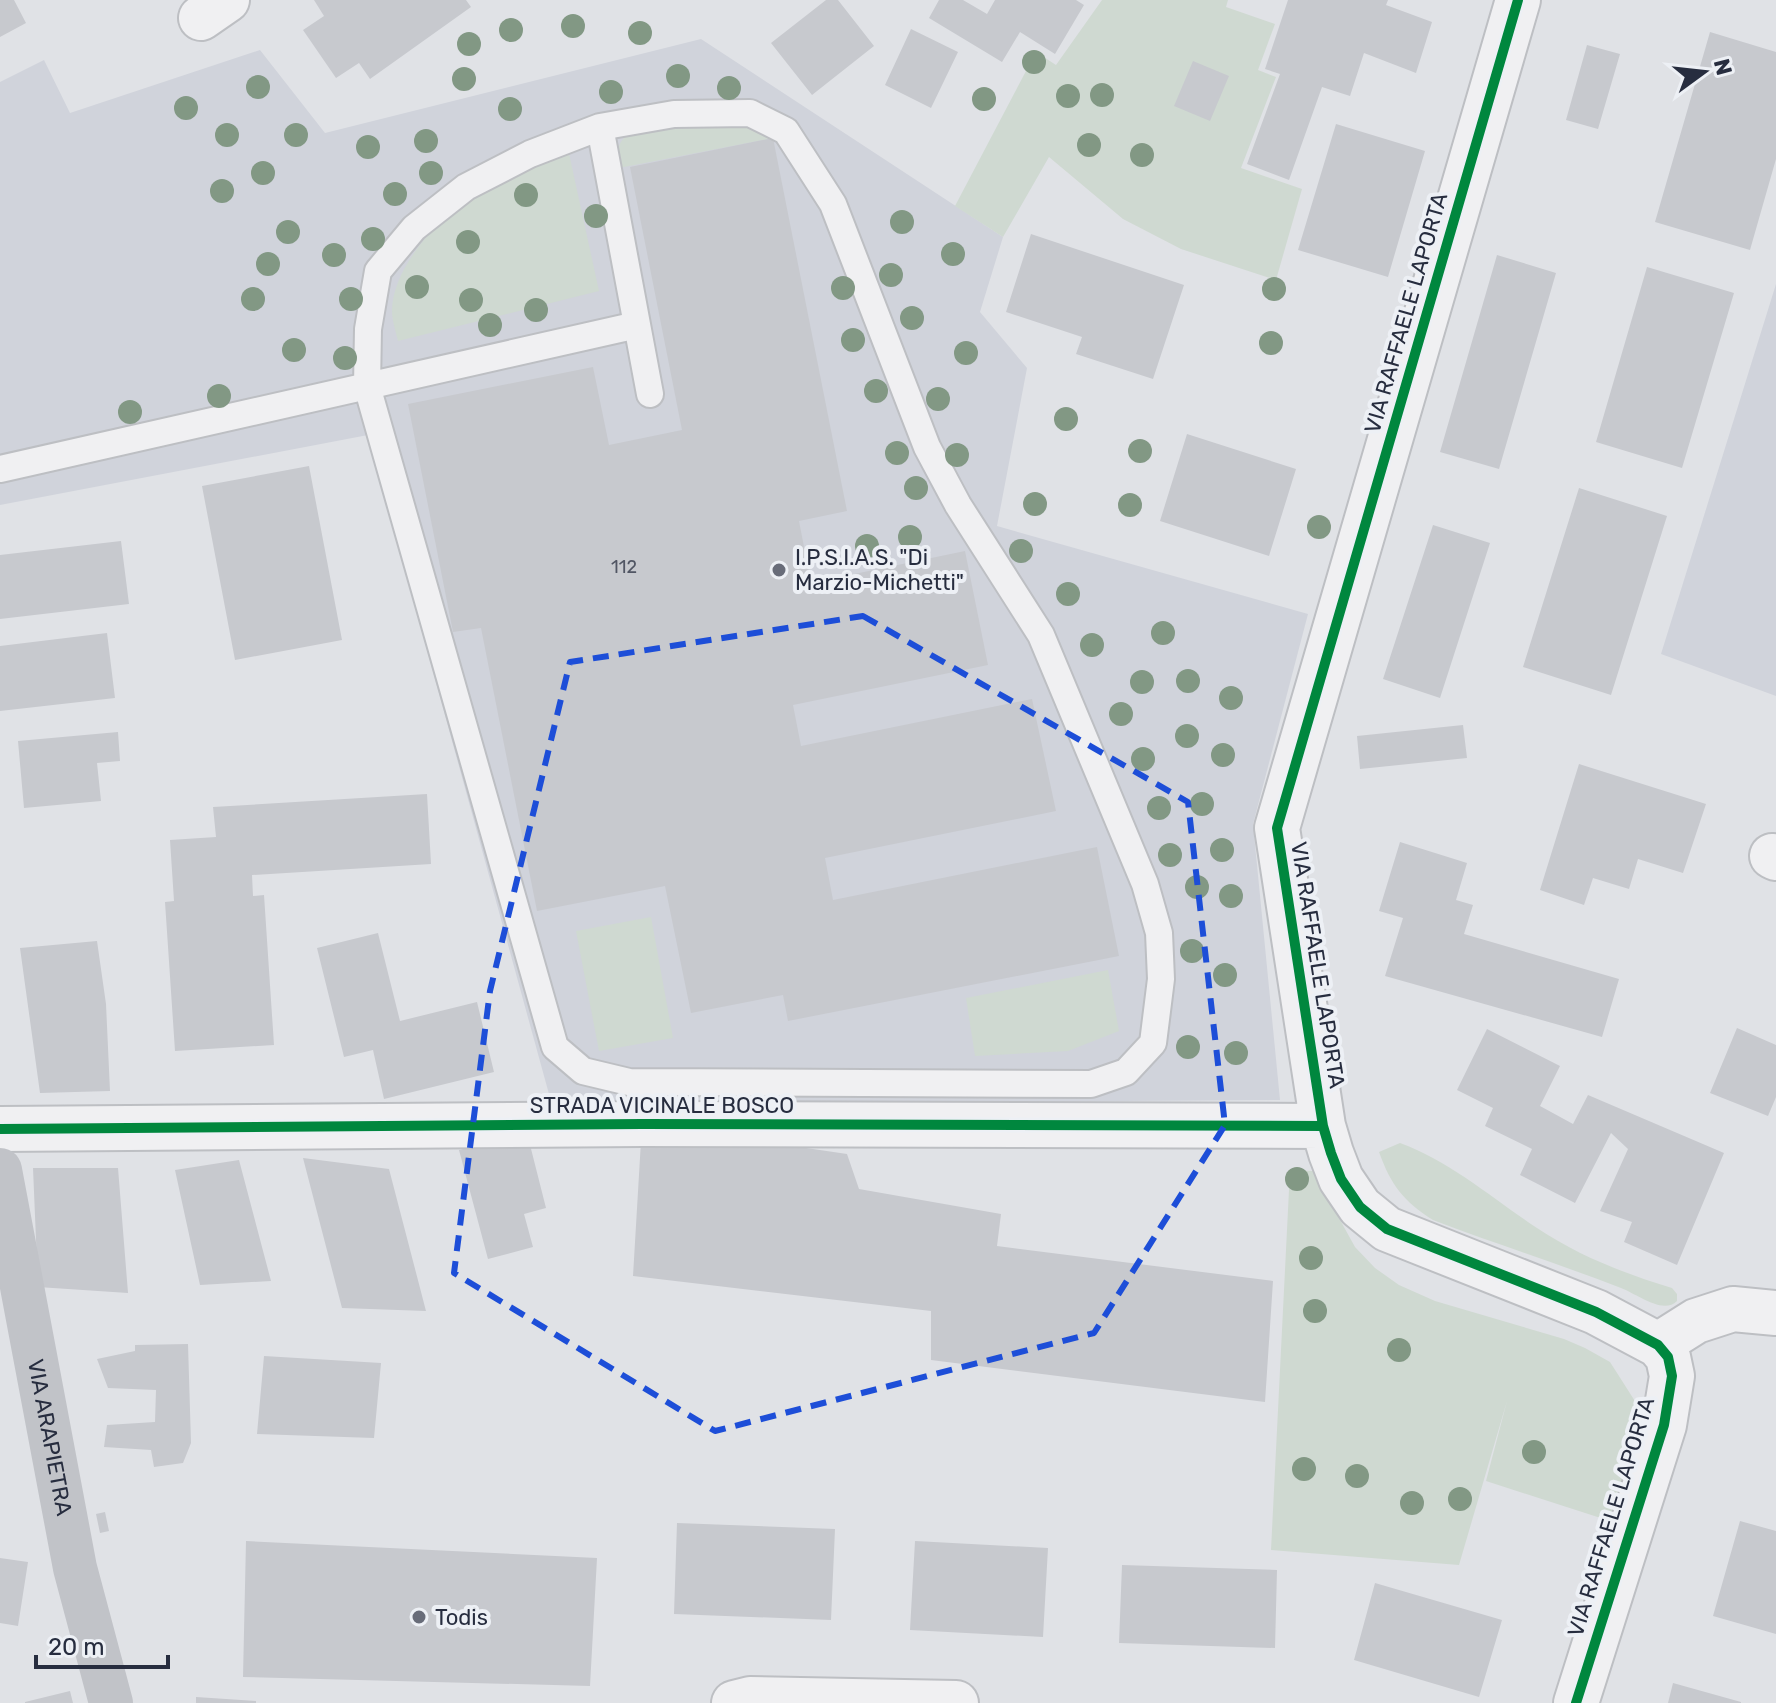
<svg xmlns="http://www.w3.org/2000/svg" width="1776" height="1703" font-family="Rubik,sans-serif">
<style>
.built{fill:#d0d3db}
.green{fill:#cfd9d1}
.building{fill:#c7c9ce}
.lines{fill:none;stroke-linecap:round;stroke-linejoin:round}
.lane-casing{stroke:#bdbfc3;stroke-width:30}
.street-casing{stroke:#bdbfc3;stroke-width:48}
.lane{stroke:#f0f0f2;stroke-width:26}
.street{stroke:#f0f0f2;stroke-width:44}
.secondary{stroke:#c1c3c8;stroke-width:44}
.cycleway-casing{stroke:#edf0f5;stroke-width:15}
.cycleway{stroke:#00873e;stroke-width:10}
.tree{fill:#829884}
.marked{fill:none;stroke:#1d4ed8;stroke-width:6;stroke-dasharray:16 10;stroke-linejoin:round}
.poi-dot{fill:#686c79;stroke:#edf0f5;stroke-width:3}
.labels{text-anchor:middle;dominant-baseline:central;stroke-width:8;stroke-linejoin:round;paint-order:stroke}
.number-label{font-size:18px;fill:#515664}
.street-label{font-size:22px;fill:#272d3f;stroke:#edf0f5}
.poi-label{font-size:22px;fill:#272d3f;stroke:#edf0f5;text-anchor:start}
</style>
<rect width="100%" height="100%" fill="#e0e2e6"/>
<!-- built -->
<path class="built" d="M 701,39 L 1003,237 L 980,312 L 1027,368 L 997,526 L 1308,614 L 1253,824 L 1280,1100 L 552,1105 L 368,435 L 0,505 L 0,82 L 44,60 L 70,113 L 260,50 L 325,133 Z
M 1776,284 L 1776,696 L 1661,654 Z"/>
<!-- green -->
<path class="green" d="M 1102,0 L 1228,0 L 1226,7 L 1275,24 L 1258,70 L 1276,77 L 1241,168 L 1302,189 L 1276,280 L 1181,249 L 1123,219 L 1049,157 L 1003,237 L 955,206 L 1036,52 L 1056,65 Z
M 740,119 L 773,138 L 619,168 C 618,157 616,146 624,138 C 638,124 717,121 740,119 Z
M 568,149 L 599,291 L 398,341 C 396,332 392,321 392,311 C 392,264 447,210 483,186 C 506,171 542,160 568,149 Z
M 651,917 L 673,1038 L 599,1051 L 576,931 Z
M 1108,970 L 1119,1031 L 1068,1051 L 975,1056 L 966,998 Z
M 1400,1143 C 1450,1161 1493,1199 1537,1228 C 1579,1256 1623,1273 1672,1288 L 1677,1294 L 1677,1301 C 1663,1315 1637,1294 1621,1288 C 1559,1264 1496,1244 1433,1220 C 1403,1201 1391,1185 1379,1152 Z
M 1290,1170 L 1313,1171 L 1355,1247 L 1375,1268 L 1399,1285 L 1435,1301 L 1564,1339 L 1585,1348 L 1610,1362 L 1640,1409 L 1630,1469 L 1613,1522 L 1486,1481 L 1507,1401 L 1459,1565 L 1271,1550 Z"/>
<!-- building -->
<path class="building" d="M 0,0 L 14,0 L 26,23 L 0,37 Z
M 314,0 L 466,0 L 471,7 L 370,79 L 359,63 L 336,78 L 303,30 L 324,16 Z
M 826,0 L 838,0 L 874,46 L 812,95 L 771,43 Z
M 939,0 L 963,0 L 987,14 L 995,0 L 1076,0 L 1084,5 L 1055,54 L 1020,32 L 1002,62 L 929,18 Z
M 1288,0 L 1388,0 L 1386,5 L 1432,22 L 1416,73 L 1364,53 L 1350,96 L 1322,87 L 1289,180 L 1247,164 L 1280,74 L 1265,69 Z
M 911,29 L 958,52 L 931,108 L 885,85 Z
M 1710,32 L 1776,52 L 1776,159 L 1750,250 L 1655,222 Z
M 1587,45 L 1620,54 L 1598,129 L 1566,120 Z
M 1193,61 L 1229,76 L 1210,121 L 1174,106 Z
M 1336,124 L 1425,151 L 1388,277 L 1298,250 Z
M 773,138 L 847,511 L 799,521 L 811,583 L 965,551 L 988,665 L 793,705 L 801,746 L 1032,699 L 1056,811 L 825,858 L 833,900 L 1097,847 L 1119,956 L 788,1021 L 783,995 L 691,1013 L 665,886 L 537,911 L 481,628 L 453,632 L 408,404 L 593,367 L 609,445 L 682,430 L 630,167 Z
M 1031,234 L 1184,285 L 1153,379 L 1076,354 L 1082,337 L 1006,312 Z
M 1497,255 L 1556,273 L 1499,469 L 1440,452 Z
M 1647,267 L 1734,293 L 1682,468 L 1596,442 Z
M 1187,434 L 1296,469 L 1269,556 L 1160,521 Z
M 309,466 L 342,640 L 235,660 L 202,486 Z
M 1579,488 L 1667,516 L 1611,695 L 1523,667 Z
M 1433,525 L 1490,543 L 1440,698 L 1383,679 Z
M 121,541 L 129,604 L 0,619 L 0,555 Z
M 107,633 L 115,698 L 0,711 L 0,646 Z
M 1463,725 L 1467,758 L 1360,769 L 1357,736 Z
M 118,732 L 120,761 L 97,763 L 101,801 L 24,808 L 18,741 Z
M 1579,764 L 1706,804 L 1683,873 L 1638,859 L 1629,889 L 1593,878 L 1584,905 L 1540,890 Z
M 427,794 L 431,864 L 252,875 L 253,896 L 264,895 L 274,1045 L 175,1051 L 165,902 L 174,901 L 170,840 L 216,837 L 213,807 Z
M 1400,842 L 1467,863 L 1456,900 L 1473,905 L 1464,934 L 1619,979 L 1602,1037 L 1385,976 L 1403,918 L 1379,911 Z
M 378,933 L 400,1021 L 477,1002 L 494,1072 L 384,1099 L 373,1050 L 344,1057 L 317,948 Z
M 97,941 L 106,1004 L 110,1091 L 40,1093 L 20,948 Z
M 1737,1028 L 1776,1045 L 1776,1097 L 1768,1116 L 1710,1093 Z
M 1487,1029 L 1560,1066 L 1540,1106 L 1573,1124 L 1588,1095 L 1724,1153 L 1677,1265 L 1624,1242 L 1632,1222 L 1600,1211 L 1628,1149 L 1611,1133 L 1575,1203 L 1520,1175 L 1532,1149 L 1485,1126 L 1493,1108 L 1457,1090 Z
M 642,1124 L 847,1154 L 859,1189 L 1001,1214 L 997,1246 L 1273,1281 L 1265,1402 L 931,1360 L 931,1311 L 633,1276 Z
M 527,1133 L 546,1208 L 524,1214 L 533,1247 L 488,1259 L 459,1150 Z
M 303,1158 L 389,1169 L 426,1311 L 342,1308 Z
M 239,1160 L 271,1281 L 200,1285 L 175,1170 Z
M 33,1168 L 118,1168 L 128,1293 L 38,1287 Z
M 188,1344 L 191,1443 L 183,1463 L 154,1467 L 151,1450 L 104,1447 L 107,1425 L 155,1422 L 156,1390 L 108,1388 L 97,1359 L 135,1351 L 135,1345 Z
M 264,1356 L 381,1363 L 374,1438 L 257,1434 Z
M 105,1512 L 109,1531 L 100,1533 L 96,1514 Z
M 1740,1521 L 1776,1531 L 1776,1634 L 1713,1616 Z
M 677,1523 L 835,1529 L 831,1620 L 674,1614 Z
M 246,1541 L 597,1558 L 590,1686 L 243,1677 Z
M 915,1541 L 1048,1548 L 1043,1637 L 910,1630 Z
M 0,1558 L 28,1562 L 18,1626 L 0,1623 Z
M 1122,1565 L 1277,1570 L 1275,1648 L 1119,1643 Z
M 1375,1583 L 1502,1620 L 1479,1697 L 1354,1660 Z
M 1673,1683 L 1741,1702 L 1741,1703 L 1668,1703 Z
M 70,1691 L 73,1703 L 25,1703 L 25,1702 Z
M 196,1697 L 256,1701 L 256,1703 L 196,1703 Z"/>
<g class="lines">
<!-- lane casing -->
<g class="lane-casing">
<path id="lane" d="M 750,113 L 786,131 L 833,204 L 927,447 L 958,505 L 1041,635 L 1145,884 L 1159,933 L 1161,979 L 1153,1043 L 1126,1072 L 1091,1084 L 629,1082 L 583,1071 L 555,1047 L 367,386 L 368,329 L 378,271 L 414,228 L 466,187 L 530,154 L 600,127 L 674,114 Z
M 600,127 L 650,394
M 0,469 L 637,325"/>
</g>
<!-- street casing -->
<g class="street-casing">
<path id="street" d="M 1518,0 L 1277,828 L 1323,1126 L 1331,1153 L 1341,1179 L 1360,1207 L 1387,1229 L 1596,1312 L 1658,1345 L 1668,1357 L 1672,1376 L 1664,1425 L 1576,1703
M 201,18 L 227,0
M 1772,856 L 1776,858
M 0,1129 L 642,1124 L 1323,1126
M 1658,1345 L 1696,1321 L 1733,1309 L 1776,1313
M 734,1703 L 750,1699 L 956,1703"/>
</g>
<!-- lane -->
<use href="#lane" class="lane"/>
<!-- street -->
<use href="#street" class="street"/>
<!-- secondary -->
<path class="secondary" id="s1" d="M 0,1170 L 75,1568 L 111,1703"/>
<!-- cycleway casing -->
<g class="cycleway-casing">
<path id="cycleway" d="M 1518,0 L 1277,828 L 1323,1126 L 1331,1153 L 1341,1179 L 1360,1207 L 1387,1229 L 1596,1312 L 1658,1345 L 1668,1357 L 1672,1376 L 1664,1425 L 1576,1703
M 0,1129 L 642,1124 L 1323,1126"/>
</g>
<!-- cycleway -->
<use href="#cycleway" class="cycleway"/>
</g>
<!-- trees -->
<g class="tree">
<circle cx="573" cy="26" r="12"/>
<circle cx="511" cy="30" r="12"/>
<circle cx="640" cy="33" r="12"/>
<circle cx="469" cy="44" r="12"/>
<circle cx="1034" cy="62" r="12"/>
<circle cx="678" cy="76" r="12"/>
<circle cx="464" cy="79" r="12"/>
<circle cx="258" cy="87" r="12"/>
<circle cx="729" cy="88" r="12"/>
<circle cx="611" cy="92" r="12"/>
<circle cx="1102" cy="95" r="12"/>
<circle cx="1068" cy="96" r="12"/>
<circle cx="984" cy="99" r="12"/>
<circle cx="186" cy="108" r="12"/>
<circle cx="510" cy="109" r="12"/>
<circle cx="227" cy="135" r="12"/>
<circle cx="296" cy="135" r="12"/>
<circle cx="426" cy="141" r="12"/>
<circle cx="1089" cy="145" r="12"/>
<circle cx="368" cy="147" r="12"/>
<circle cx="1142" cy="155" r="12"/>
<circle cx="263" cy="173" r="12"/>
<circle cx="431" cy="173" r="12"/>
<circle cx="222" cy="191" r="12"/>
<circle cx="395" cy="194" r="12"/>
<circle cx="526" cy="195" r="12"/>
<circle cx="596" cy="216" r="12"/>
<circle cx="902" cy="222" r="12"/>
<circle cx="288" cy="232" r="12"/>
<circle cx="373" cy="239" r="12"/>
<circle cx="468" cy="242" r="12"/>
<circle cx="953" cy="254" r="12"/>
<circle cx="334" cy="255" r="12"/>
<circle cx="268" cy="264" r="12"/>
<circle cx="891" cy="275" r="12"/>
<circle cx="417" cy="287" r="12"/>
<circle cx="843" cy="288" r="12"/>
<circle cx="1274" cy="289" r="12"/>
<circle cx="253" cy="299" r="12"/>
<circle cx="351" cy="299" r="12"/>
<circle cx="471" cy="300" r="12"/>
<circle cx="536" cy="310" r="12"/>
<circle cx="912" cy="318" r="12"/>
<circle cx="490" cy="325" r="12"/>
<circle cx="853" cy="340" r="12"/>
<circle cx="1271" cy="343" r="12"/>
<circle cx="294" cy="350" r="12"/>
<circle cx="966" cy="353" r="12"/>
<circle cx="345" cy="358" r="12"/>
<circle cx="876" cy="391" r="12"/>
<circle cx="219" cy="396" r="12"/>
<circle cx="938" cy="399" r="12"/>
<circle cx="130" cy="412" r="12"/>
<circle cx="1066" cy="419" r="12"/>
<circle cx="1140" cy="451" r="12"/>
<circle cx="897" cy="453" r="12"/>
<circle cx="957" cy="455" r="12"/>
<circle cx="916" cy="488" r="12"/>
<circle cx="1035" cy="504" r="12"/>
<circle cx="1130" cy="505" r="12"/>
<circle cx="1319" cy="527" r="12"/>
<circle cx="910" cy="537" r="12"/>
<circle cx="867" cy="546" r="12"/>
<circle cx="1021" cy="551" r="12"/>
<circle cx="1068" cy="594" r="12"/>
<circle cx="1163" cy="633" r="12"/>
<circle cx="1092" cy="645" r="12"/>
<circle cx="1188" cy="681" r="12"/>
<circle cx="1142" cy="682" r="12"/>
<circle cx="1231" cy="698" r="12"/>
<circle cx="1121" cy="714" r="12"/>
<circle cx="1187" cy="736" r="12"/>
<circle cx="1223" cy="755" r="12"/>
<circle cx="1143" cy="759" r="12"/>
<circle cx="1202" cy="804" r="12"/>
<circle cx="1159" cy="808" r="12"/>
<circle cx="1222" cy="850" r="12"/>
<circle cx="1170" cy="855" r="12"/>
<circle cx="1197" cy="887" r="12"/>
<circle cx="1231" cy="896" r="12"/>
<circle cx="1192" cy="951" r="12"/>
<circle cx="1225" cy="975" r="12"/>
<circle cx="1188" cy="1047" r="12"/>
<circle cx="1236" cy="1053" r="12"/>
<circle cx="1297" cy="1179" r="12"/>
<circle cx="1311" cy="1258" r="12"/>
<circle cx="1315" cy="1311" r="12"/>
<circle cx="1399" cy="1350" r="12"/>
<circle cx="1534" cy="1452" r="12"/>
<circle cx="1304" cy="1469" r="12"/>
<circle cx="1357" cy="1476" r="12"/>
<circle cx="1460" cy="1499" r="12"/>
<circle cx="1412" cy="1503" r="12"/>
</g>
<!-- marked area -->
<path class="marked" d="M 863,616 L 1188,802 L 1225,1125 L 1094,1333 L 715,1431 L 454,1273 L 490,991 L 570,662 Z"/>
<!-- markers -->
<g class="poi-dot">
<circle cx="779" cy="570" r="8"/>
<circle cx="419" cy="1617" r="8"/>
</g>
<g class="labels">
<!-- number labels -->
<g class="number-label">
<text x="624" y="567">112</text>
</g>
<!-- street labels -->
<g class="street-label">
<text transform="translate(1406 313) rotate(-74)">VIA RAFFAELE LAPORTA</text>
<text transform="translate(1318 965) rotate(81)">VIA RAFFAELE LAPORTA</text>
<text x="662" y="1105">STRADA VICINALE BOSCO</text>
<text stroke="none"><textPath href="#s1" startOffset="272">VIA ARAPIETRA</textPath></text>
<text transform="translate(1611 1517) rotate(-73)">VIA RAFFAELE LAPORTA</text>
</g>
<!-- poi labels -->
<g class="poi-label">
<text x="795" y="557">I.P.S.I.A.S. "Di<tspan x="795" dy="25">Marzio-Michetti"</tspan></text>
<text x="435" y="1617">Todis</text>
</g>
</g>
<!-- north arrow -->
<g transform="translate(1704 72) rotate(75)" stroke="#edf0f5" stroke-width="6" paint-order="stroke">
<path d="M0-6L14 30L0 20L-14 30Z" fill="#272d3f"/>
<text y="-12" font-size="22" font-weight="bold" text-anchor="middle" fill="#272d3f">N</text>
</g>
<!-- scale -->
<path d="M36 1655v12h132v-12" fill="none" stroke="#272d3f" stroke-width="4"/>
<text x="48" y="1655" font-size="24" fill="#272d3f" stroke="#edf0f5" stroke-width="6" paint-order="stroke">20 m</text>
</svg>
